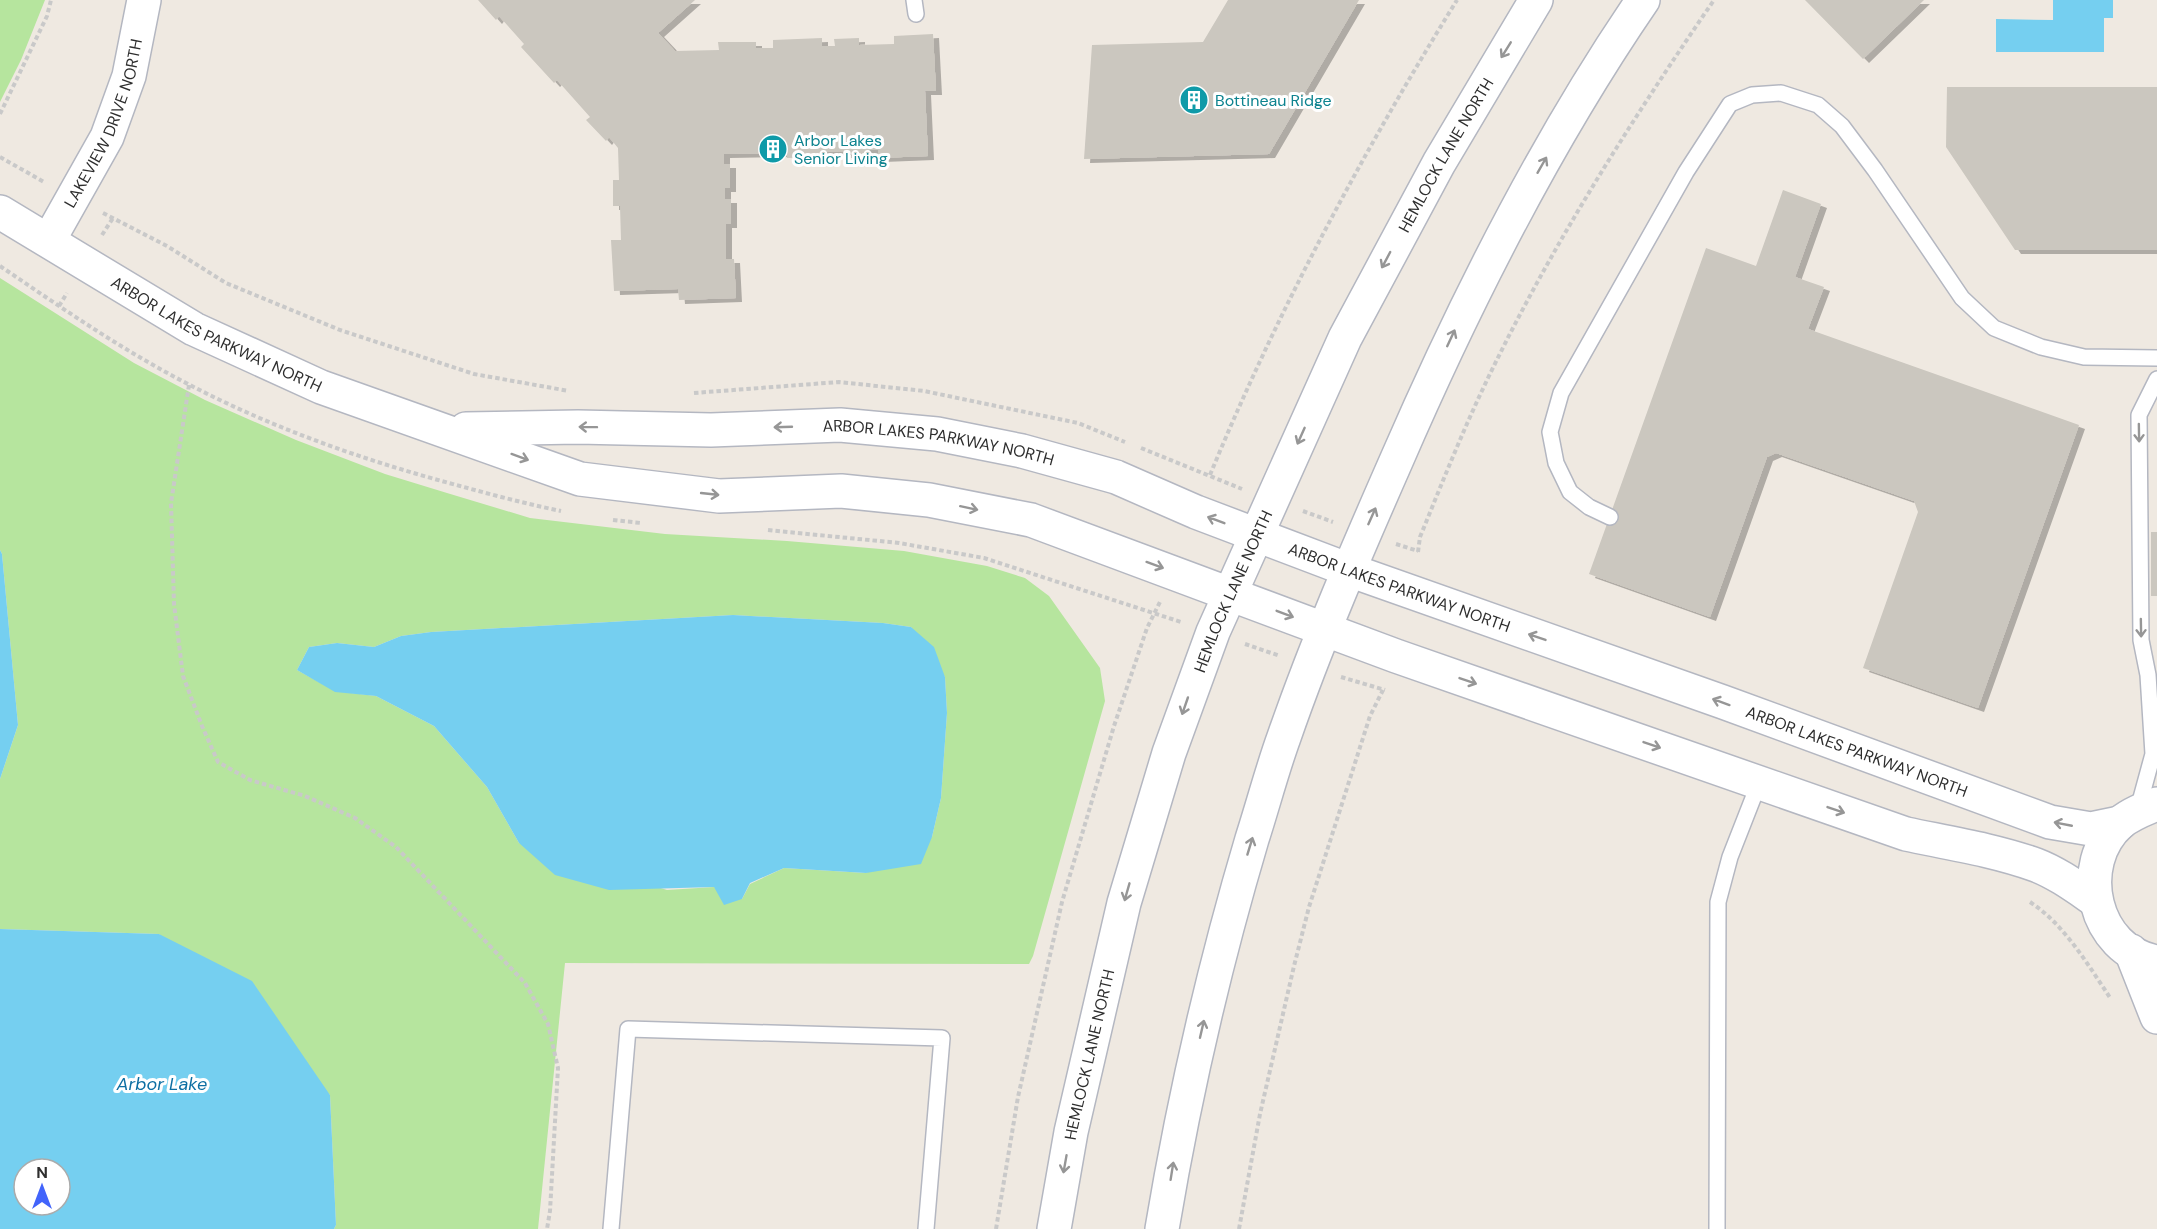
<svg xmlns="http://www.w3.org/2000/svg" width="2157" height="1229" font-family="'DM Sans',sans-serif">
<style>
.green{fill:#b6e59e;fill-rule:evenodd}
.water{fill:#75cff0;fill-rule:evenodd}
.building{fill:#cbc7bf;filter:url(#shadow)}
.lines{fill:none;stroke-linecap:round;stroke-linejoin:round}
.lane-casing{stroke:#b4b7c1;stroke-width:18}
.secondary-casing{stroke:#b4b7c1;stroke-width:36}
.path{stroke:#c9c9c9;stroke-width:4;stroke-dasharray:4.5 3;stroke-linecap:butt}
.lane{stroke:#fff;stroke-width:15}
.secondary{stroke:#fff;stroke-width:33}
.oneway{stroke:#969696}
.labels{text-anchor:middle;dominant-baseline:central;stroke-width:6;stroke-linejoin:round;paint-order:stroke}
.culture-label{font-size:16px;fill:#0d838f;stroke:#fff;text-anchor:start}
.street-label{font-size:16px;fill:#2e2e2e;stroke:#fff}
.water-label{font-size:18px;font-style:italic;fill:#0d6fa3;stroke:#fff}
</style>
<defs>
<filter id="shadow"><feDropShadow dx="6" dy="4" stdDeviation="0" flood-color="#0004"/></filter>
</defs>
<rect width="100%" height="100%" fill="#efe9e1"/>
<!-- green -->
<path class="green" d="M 0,0 L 45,0 L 21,60 L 0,102 Z
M 0,278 L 134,363 L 205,400 L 296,440 L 385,474 L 447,493 L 530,518 L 665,534 L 787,541 L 904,551 L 987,566 L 1025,578 L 1049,596 L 1100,668 L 1105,701 L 1033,956 L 1029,964 L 565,963 L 538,1229 L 334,1229 L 336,1225 L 330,1095 L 159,934 L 0,929 L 0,779 L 18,725 L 2,554 L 0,550 ZM 733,615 L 883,623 L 911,627 L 945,677 L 947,713 L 941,798 L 932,837 L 866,873 L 784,868 L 750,884 L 742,899 L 714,887 L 667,890 L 519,843 L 487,787 L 434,726 L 376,696 L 335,691 L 297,670 L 309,647 L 337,643 L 374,647 L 401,636 L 431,632 Z"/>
<!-- water -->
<path class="water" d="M 2053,0 L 2113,0 L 2113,18 L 2104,18 L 2104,52 L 1996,52 L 1996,19 L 2053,20 Z
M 0,550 L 2,554 L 18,725 L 0,779 Z
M 733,615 L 883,623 L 911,627 L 934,647 L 945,677 L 947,713 L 941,798 L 932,837 L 921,864 L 866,873 L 784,868 L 750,883 L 742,899 L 724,905 L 714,887 L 609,890 L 555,875 L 519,843 L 487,787 L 434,726 L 376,696 L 335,692 L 297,670 L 309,647 L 337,643 L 374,647 L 401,636 L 431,632 Z
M 0,929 L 159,934 L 252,981 L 330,1095 L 336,1225 L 334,1229 L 0,1229 ZM 24,1169 L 60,1169 L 60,1205 L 24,1205 Z"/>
<!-- building -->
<path class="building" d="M 478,0 L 695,0 L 658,33 L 675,51 L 719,50 L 718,42 L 756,42 L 756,48 L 773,48 L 773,40 L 822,38 L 822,46 L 835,46 L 834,39 L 859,38 L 859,45 L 894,44 L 894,36 L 933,34 L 936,91 L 925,91 L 928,156 L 878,158 L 878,150 L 869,150 L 869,154 L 845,154 L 845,151 L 825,152 L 825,157 L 787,158 L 787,153 L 724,154 L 724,164 L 730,164 L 730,188 L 725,188 L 725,199 L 731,199 L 731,224 L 726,224 L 726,259 L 734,259 L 736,298 L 679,300 L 678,289 L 614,291 L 611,240 L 621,240 L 620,206 L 613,206 L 613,180 L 619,180 L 618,148 L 609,137 L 606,141 L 586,120 L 590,117 L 557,80 L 554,83 L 521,47 L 524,44 L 499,16 L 496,20 Z
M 1228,0 L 1359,0 L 1269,154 L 1084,159 L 1092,45 L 1203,42 Z
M 1805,0 L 1924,0 L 1863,59 Z
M 1947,87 L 2157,87 L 2157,250 L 2015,250 L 1946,147 Z
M 1783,190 L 1821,204 L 1795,277 L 1824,287 L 1808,329 L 2079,425 L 1978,708 L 1863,668 L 1918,512 L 1914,501 L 1776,453 L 1767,457 L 1710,617 L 1589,574 L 1706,248 L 1756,266 Z
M 2151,532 L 2157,532 L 2157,596 L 2151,596 Z"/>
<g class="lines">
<!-- lane casing -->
<g class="lane-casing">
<path id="lane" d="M 914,0 L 916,14
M 1610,517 L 1589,507 L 1570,492 L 1556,463 L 1550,432 L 1561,393 L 1686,172 L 1730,104 L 1752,95 L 1781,93 L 1818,105 L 1842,126 L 1875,170 L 1962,298 L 1994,328 L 2041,347 L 2084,357 L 2157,358
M 2138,809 L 2153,754 L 2148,675 L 2141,640 L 2139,415 L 2157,379
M 611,1229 L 628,1029 L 942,1038 L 926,1229
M 1717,1229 L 1718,902 L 1730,857 L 1759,783"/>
</g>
<!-- secondary casing -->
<g class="secondary-casing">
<g id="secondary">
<path id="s1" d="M 0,212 L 194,329 L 321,387 L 580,479 L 719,496 L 841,491 L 929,500 L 1031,520 L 1396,656 L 1906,834 C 1949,843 1994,850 2036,865 C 2057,873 2076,887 2095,900"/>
<path id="s2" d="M 49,240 L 107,137 L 129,76 L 144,0"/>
<path id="s3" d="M 466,429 L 578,427 L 711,430 L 840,425 L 937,434 L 1022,451 L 1116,477 L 1196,512 L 1349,570 L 1723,702 L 2050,822 L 2091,829 L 2120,823"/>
<path d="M 2157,804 C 2144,809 2131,814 2120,823 C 2074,864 2093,951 2157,962"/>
<path d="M 2131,951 L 2157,1017"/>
<path id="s4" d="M 1054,1229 L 1071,1132 L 1124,903 L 1169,753 L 1213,632 L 1345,338 L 1439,163 L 1536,0"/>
<path d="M 1162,1229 C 1184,1097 1214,967 1252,839 C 1263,805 1272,770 1284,737 C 1317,642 1357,550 1397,459 C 1466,300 1545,143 1643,0"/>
</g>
</g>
<!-- path -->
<path class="path" d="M 0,114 L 47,16 L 51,0
M 0,157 L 44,182
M 103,213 L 167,246 L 226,283 L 340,330 L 474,374 L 569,391
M 102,235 L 113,218
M 0,266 C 62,308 122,350 188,384 C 274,429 366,461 460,486 C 493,495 527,504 561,511
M 59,306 L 67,293
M 189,385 L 171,503 L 174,604 L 183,676 L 202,726 L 218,762 L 250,780 L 305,796 L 355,818 L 396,847 L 525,983 L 548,1024 L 558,1068 L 550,1211 L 547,1229
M 694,393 L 839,382 L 924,391 L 1078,423 L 1125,442
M 1141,448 L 1242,489
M 1210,475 C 1278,310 1363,152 1457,0
M 1303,511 L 1333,522
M 613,520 L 641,523
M 768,530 L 899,543 L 984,558 L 1181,622
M 1396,544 L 1418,551
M 1418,552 L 1420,537 C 1442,483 1463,430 1488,378 C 1552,245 1631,121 1714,0
M 1245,644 L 1280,656
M 1341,677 L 1385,690
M 2030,902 C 2065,925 2088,965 2111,999
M 996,1229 L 1018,1097 L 1062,902 L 1114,726 L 1147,628 L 1160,602
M 1239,1229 L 1260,1114 L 1294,966 L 1309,907 L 1370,716 L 1383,690"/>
<!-- lane -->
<use href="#lane" class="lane"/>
<!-- secondary -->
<use href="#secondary" class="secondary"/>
</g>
<!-- one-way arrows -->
<defs><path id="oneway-shaft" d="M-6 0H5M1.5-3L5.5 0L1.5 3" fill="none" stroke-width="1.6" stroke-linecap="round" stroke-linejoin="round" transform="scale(1.5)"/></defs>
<g class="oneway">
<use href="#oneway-shaft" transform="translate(1506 50) rotate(122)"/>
<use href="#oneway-shaft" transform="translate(1542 165) rotate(-60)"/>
<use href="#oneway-shaft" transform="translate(1386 260) rotate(118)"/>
<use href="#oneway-shaft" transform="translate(1451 338) rotate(-65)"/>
<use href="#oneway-shaft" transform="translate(588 427) rotate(-179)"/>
<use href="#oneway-shaft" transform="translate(783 427) rotate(178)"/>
<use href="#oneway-shaft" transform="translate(2139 433) rotate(89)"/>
<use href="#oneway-shaft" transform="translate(1301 436) rotate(114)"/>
<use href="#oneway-shaft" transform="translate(520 457) rotate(20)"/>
<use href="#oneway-shaft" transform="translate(710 494) rotate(6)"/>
<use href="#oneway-shaft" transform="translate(969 508) rotate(12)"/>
<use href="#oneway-shaft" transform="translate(1372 516) rotate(-66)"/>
<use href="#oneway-shaft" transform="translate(1216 520) rotate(-159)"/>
<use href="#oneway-shaft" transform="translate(1155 565) rotate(20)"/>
<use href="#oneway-shaft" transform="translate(1285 614) rotate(21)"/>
<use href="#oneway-shaft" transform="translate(2141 628) rotate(89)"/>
<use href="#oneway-shaft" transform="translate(1537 637) rotate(-161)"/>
<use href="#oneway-shaft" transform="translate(1468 681) rotate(19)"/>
<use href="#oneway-shaft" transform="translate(1721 702) rotate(-160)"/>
<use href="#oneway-shaft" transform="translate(1185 706) rotate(109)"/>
<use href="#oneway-shaft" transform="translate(1652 745) rotate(19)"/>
<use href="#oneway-shaft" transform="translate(1836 810) rotate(19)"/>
<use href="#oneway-shaft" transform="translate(2063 824) rotate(-169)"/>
<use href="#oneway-shaft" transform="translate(1250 846) rotate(-73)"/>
<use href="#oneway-shaft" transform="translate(1127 892) rotate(106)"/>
<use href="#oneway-shaft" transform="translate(1202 1029) rotate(-77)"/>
<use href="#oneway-shaft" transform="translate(1065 1164) rotate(100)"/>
<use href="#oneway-shaft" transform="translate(1172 1171) rotate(-81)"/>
</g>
<!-- icons -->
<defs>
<g id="building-disc" transform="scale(1.5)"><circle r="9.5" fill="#0f9aa8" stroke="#fff"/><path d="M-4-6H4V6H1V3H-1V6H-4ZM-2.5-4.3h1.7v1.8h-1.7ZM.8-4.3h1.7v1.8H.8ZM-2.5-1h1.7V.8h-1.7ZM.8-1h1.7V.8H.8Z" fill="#fff"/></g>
</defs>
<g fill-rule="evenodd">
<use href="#building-disc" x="1194" y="100"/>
<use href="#building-disc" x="773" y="149"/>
</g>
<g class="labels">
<!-- culture labels -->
<g class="culture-label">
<text x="1215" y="100">Bottineau Ridge</text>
<text x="794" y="140">Arbor Lakes<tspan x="794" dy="18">Senior Living</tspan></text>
</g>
<!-- street labels -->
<g class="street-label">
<text stroke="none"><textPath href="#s2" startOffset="130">LAKEVIEW DRIVE NORTH</textPath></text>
<text stroke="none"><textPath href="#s4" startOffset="1150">HEMLOCK LANE NORTH</textPath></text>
<text stroke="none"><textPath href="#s1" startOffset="249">ARBOR LAKES PARKWAY NORTH</textPath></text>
<text stroke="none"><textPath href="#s3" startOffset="474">ARBOR LAKES PARKWAY NORTH</textPath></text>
<text stroke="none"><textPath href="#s3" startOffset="960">ARBOR LAKES PARKWAY NORTH</textPath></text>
<text stroke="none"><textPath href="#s4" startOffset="664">HEMLOCK LANE NORTH</textPath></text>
<text stroke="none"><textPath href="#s3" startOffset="1446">ARBOR LAKES PARKWAY NORTH</textPath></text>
<text stroke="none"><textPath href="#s4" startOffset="178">HEMLOCK LANE NORTH</textPath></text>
</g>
<!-- water labels -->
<g class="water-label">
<text x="162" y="1084">Arbor Lake</text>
</g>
</g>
<!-- north arrow -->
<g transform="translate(42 1187)"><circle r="28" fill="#ffffff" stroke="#ababab" stroke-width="1.5"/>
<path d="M0-4.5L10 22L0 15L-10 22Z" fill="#4264fb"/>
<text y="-9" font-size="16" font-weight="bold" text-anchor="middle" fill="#2e2e2e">N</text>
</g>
</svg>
